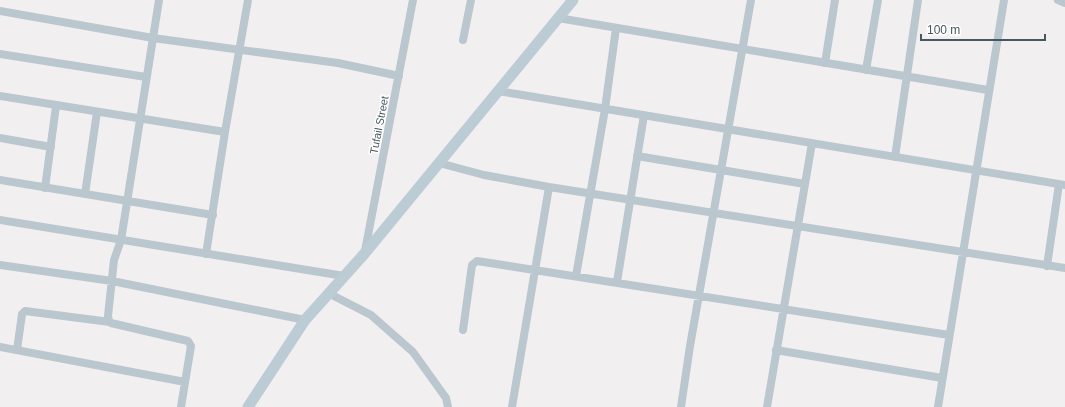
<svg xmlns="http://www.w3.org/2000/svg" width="1065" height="407" font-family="Helvetica,sans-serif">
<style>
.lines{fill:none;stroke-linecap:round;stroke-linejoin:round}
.street{stroke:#bac7ce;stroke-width:8}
.secondary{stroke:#bbccd5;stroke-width:11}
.labels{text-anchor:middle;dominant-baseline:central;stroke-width:3;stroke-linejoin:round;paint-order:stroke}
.street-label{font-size:11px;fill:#46575f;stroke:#fff}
</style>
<rect width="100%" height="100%" fill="#f2eff0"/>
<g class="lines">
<!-- street -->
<path class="street" d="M 159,0 L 121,240 L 114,260 L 108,316 L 109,321 L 111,323 L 188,341 L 191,346 L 181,407
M 1058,0 L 1065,3
M 0,11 L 153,38 L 338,63 L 399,76
M 558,18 L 988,90
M 463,40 L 471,0
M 0,54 L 146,77
M 825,63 L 835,0
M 866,70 L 878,0
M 498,91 L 1065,185
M 0,96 L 225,132
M 0,138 L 51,147
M 637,156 L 805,184
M 895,157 L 918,0
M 439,163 L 484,175 L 549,187 L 1065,268
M 0,180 L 213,215
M 45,188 L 56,106
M 85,194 L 97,112
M 0,220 L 344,276
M 365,251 L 413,0
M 206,254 L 225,132 L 248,0
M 0,265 L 112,281 L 305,320
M 1047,266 L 1059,184
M 576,276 L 605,109 L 616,28
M 617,282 L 644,115
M 328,293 L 371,315 L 413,352 L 446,398 L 448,407
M 463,330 L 472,265 L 477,261 L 949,335
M 0,347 L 185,382
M 17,350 L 22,314 L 25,311 L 110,322
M 776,350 L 942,378
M 512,407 L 549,187
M 681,407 L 690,346 L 751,0
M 767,407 L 812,143
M 938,407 L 1004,0"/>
<!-- secondary -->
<path class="secondary" d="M 248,407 L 305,320 L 365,253 L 573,0"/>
</g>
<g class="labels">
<!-- street labels -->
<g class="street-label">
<text transform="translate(379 125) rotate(-79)">Tufail Street</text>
</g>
</g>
<!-- scale -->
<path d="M921 34v6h124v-6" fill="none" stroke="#46575f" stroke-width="2"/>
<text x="927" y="34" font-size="12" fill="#46575f" stroke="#ffffff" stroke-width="3" paint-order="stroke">100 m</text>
</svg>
